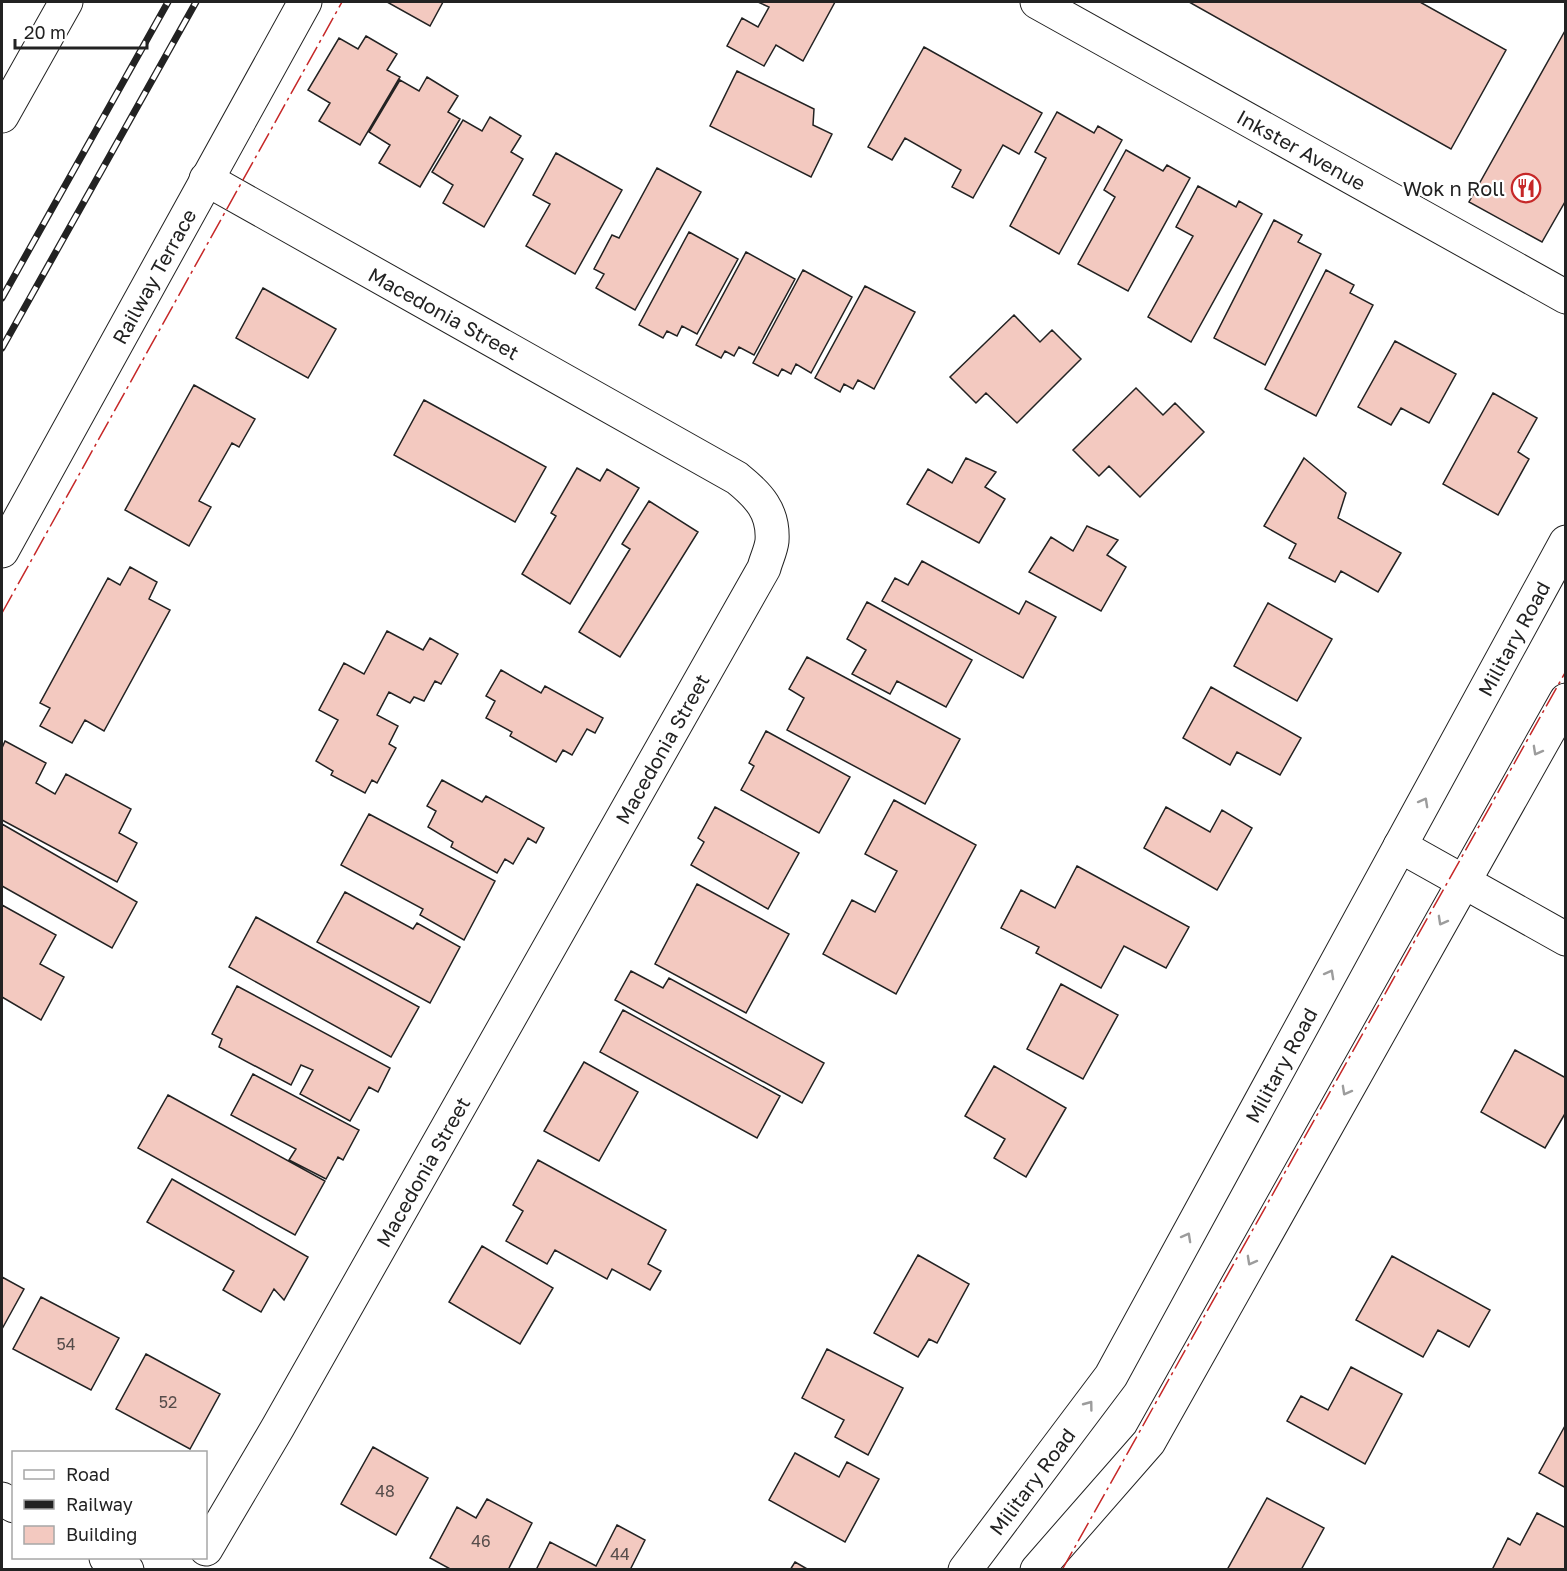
<svg xmlns="http://www.w3.org/2000/svg" width="1567" height="1571" font-family="'Golos Text',sans-serif">
<style>
.building{fill:#f3c9c0;stroke:#222;stroke-width:1.5}
.lines{fill:none;stroke-linecap:round;stroke-linejoin:round}
.minor-casing{stroke:#222;stroke-width:35}
.minor{stroke:#fff;stroke-width:33}
.rail-casing{stroke:#222;stroke-width:7}
.rail{stroke:#fff;stroke-width:4.5;stroke-dasharray:14;stroke-linecap:butt}
.power{stroke:#c62828;stroke-width:1.5;stroke-dasharray:21 4.5 3 4.5;stroke-linecap:butt}
.oneway{stroke:#9c9c9c}
.labels{text-anchor:middle;dominant-baseline:central;stroke-width:4.5;stroke-linejoin:round;paint-order:stroke}
.number-label{font-size:16px;fill:#564c4a}
.street-label{font-size:20px;fill:#222;stroke:#fff}
.poi-label{font-size:20px;fill:#222;stroke:#fff;text-anchor:end}
</style>
<rect width="100%" height="100%" fill="#fff"/>
<!-- building -->
<path class="building" d="M 387,2 L 443,2 L 430,26 Z
M 758,2 L 835,2 L 803,61 L 776,45 L 764,66 L 727,46 L 742,18 L 758,27 L 769,7 Z
M 1189,2 L 1420,2 L 1506,50 L 1451,149 Z
M 1566,29 L 1566,200 L 1542,242 L 1469,202 Z
M 366,36 L 397,54 L 387,70 L 400,77 L 360,145 L 319,121 L 330,103 L 308,90 L 339,38 L 358,49 Z
M 924,47 L 1042,113 L 1019,154 L 1003,145 L 973,198 L 952,187 L 961,170 L 905,138 L 892,160 L 868,147 Z
M 737,71 L 814,109 L 813,125 L 832,134 L 811,177 L 710,126 Z
M 427,77 L 458,96 L 448,112 L 460,119 L 420,187 L 379,163 L 390,145 L 369,132 L 400,80 L 419,91 Z
M 1057,112 L 1094,133 L 1098,126 L 1122,140 L 1059,254 L 1010,226 L 1046,158 L 1035,152 Z
M 490,117 L 521,136 L 511,152 L 523,159 L 484,227 L 443,203 L 453,185 L 432,172 L 463,120 L 482,131 Z
M 1126,150 L 1163,171 L 1167,165 L 1190,178 L 1128,291 L 1078,264 L 1115,197 L 1104,190 Z
M 556,153 L 622,190 L 575,274 L 526,246 L 550,204 L 533,195 Z
M 657,168 L 701,192 L 635,310 L 596,288 L 604,274 L 594,269 L 612,235 L 619,238 Z
M 1198,186 L 1236,207 L 1239,201 L 1262,214 L 1191,342 L 1148,317 L 1193,236 L 1176,227 Z
M 1274,220 L 1302,235 L 1298,242 L 1321,254 L 1265,365 L 1214,338 Z
M 689,232 L 738,259 L 697,334 L 682,326 L 677,336 L 667,331 L 663,338 L 639,325 Z
M 746,252 L 795,279 L 754,355 L 739,347 L 734,356 L 725,351 L 721,358 L 696,345 Z
M 803,270 L 852,297 L 811,373 L 796,364 L 791,374 L 782,369 L 778,376 L 753,363 Z
M 1326,270 L 1354,285 L 1350,293 L 1373,305 L 1316,416 L 1265,389 Z
M 865,286 L 915,312 L 874,389 L 858,380 L 853,389 L 844,384 L 840,392 L 815,378 Z
M 263,288 L 336,329 L 308,378 L 236,338 Z
M 1014,315 L 1040,342 L 1052,330 L 1081,359 L 1017,423 L 986,393 L 976,403 L 950,377 Z
M 1395,341 L 1456,374 L 1429,423 L 1401,408 L 1391,425 L 1358,407 Z
M 194,385 L 255,419 L 239,447 L 232,443 L 199,501 L 211,507 L 189,546 L 125,510 Z
M 1136,388 L 1163,415 L 1175,403 L 1204,432 L 1140,497 L 1109,466 L 1099,476 L 1073,450 Z
M 1493,393 L 1537,418 L 1518,452 L 1529,459 L 1498,515 L 1443,484 Z
M 424,400 L 546,467 L 515,522 L 394,455 Z
M 966,458 L 996,472 L 985,487 L 1005,499 L 979,543 L 907,504 L 928,469 L 952,483 Z
M 1304,458 L 1346,493 L 1338,518 L 1401,553 L 1378,592 L 1341,571 L 1335,582 L 1289,558 L 1296,544 L 1264,526 Z
M 577,468 L 600,481 L 607,469 L 639,488 L 570,604 L 522,574 L 556,516 L 551,513 Z
M 649,501 L 698,532 L 620,657 L 579,632 L 630,549 L 622,544 Z
M 1087,526 L 1118,540 L 1107,555 L 1126,567 L 1101,611 L 1029,572 L 1051,537 L 1073,551 Z
M 922,561 L 1019,614 L 1026,601 L 1056,617 L 1023,678 L 882,601 L 895,578 L 908,585 Z
M 130,567 L 157,582 L 149,599 L 170,610 L 104,731 L 85,720 L 72,743 L 40,726 L 50,708 L 40,703 L 108,578 L 120,585 Z
M 867,602 L 972,660 L 946,707 L 897,681 L 890,694 L 852,674 L 866,650 L 847,639 Z
M 1268,603 L 1332,639 L 1297,701 L 1234,666 Z
M 387,631 L 423,650 L 430,638 L 458,654 L 441,684 L 435,681 L 424,701 L 414,697 L 410,703 L 389,692 L 377,715 L 398,726 L 389,744 L 396,748 L 377,783 L 372,780 L 365,793 L 331,775 L 333,771 L 316,761 L 338,720 L 319,710 L 344,663 L 364,674 Z
M 807,657 L 960,739 L 925,804 L 787,730 L 804,698 L 789,689 Z
M 501,670 L 541,693 L 545,686 L 603,718 L 595,733 L 587,729 L 572,755 L 563,750 L 556,762 L 510,736 L 512,732 L 486,718 L 495,701 L 486,696 Z
M 1211,687 L 1301,738 L 1280,775 L 1237,752 L 1230,765 L 1183,738 Z
M 766,731 L 850,777 L 819,833 L 741,790 L 754,766 L 749,763 Z
M 5,741 L 46,763 L 36,783 L 55,794 L 66,774 L 131,809 L 119,833 L 137,843 L 117,882 L 2,820 L 2,748 Z
M 442,780 L 482,802 L 486,796 L 544,828 L 536,843 L 528,838 L 513,864 L 505,859 L 497,873 L 451,847 L 453,842 L 428,827 L 436,811 L 427,806 Z
M 894,800 L 976,845 L 896,994 L 823,954 L 852,900 L 875,912 L 897,871 L 865,854 Z
M 715,807 L 799,853 L 768,909 L 691,865 L 704,842 L 698,838 Z
M 1166,807 L 1210,832 L 1222,810 L 1252,828 L 1217,890 L 1144,848 Z
M 369,814 L 495,881 L 464,940 L 420,915 L 423,909 L 341,865 Z
M 2,824 L 137,902 L 112,948 L 2,886 Z
M 1077,866 L 1189,927 L 1166,968 L 1124,946 L 1101,988 L 1036,953 L 1039,947 L 1001,928 L 1021,890 L 1055,908 Z
M 697,884 L 789,934 L 746,1013 L 655,964 Z
M 345,892 L 413,929 L 417,923 L 460,947 L 430,1003 L 317,942 Z
M 2,905 L 56,935 L 40,964 L 64,977 L 41,1020 L 2,997 Z
M 256,917 L 419,1007 L 391,1057 L 229,967 Z
M 631,971 L 663,988 L 669,978 L 824,1063 L 802,1103 L 615,1000 Z
M 1061,984 L 1118,1015 L 1083,1079 L 1027,1049 Z
M 237,986 L 390,1068 L 378,1092 L 369,1087 L 350,1121 L 300,1094 L 313,1070 L 301,1065 L 291,1085 L 219,1047 L 222,1039 L 212,1034 Z
M 623,1010 L 780,1096 L 757,1138 L 600,1052 Z
M 1515,1050 L 1566,1078 L 1566,1112 L 1545,1148 L 1481,1112 Z
M 584,1062 L 638,1092 L 599,1161 L 544,1131 Z
M 994,1066 L 1066,1108 L 1026,1177 L 994,1158 L 1005,1139 L 965,1116 Z
M 253,1074 L 359,1130 L 343,1160 L 338,1157 L 326,1179 L 289,1160 L 296,1149 L 231,1115 Z
M 168,1095 L 325,1181 L 295,1235 L 138,1148 Z
M 538,1160 L 666,1230 L 648,1264 L 661,1271 L 650,1290 L 612,1269 L 607,1279 L 555,1250 L 547,1264 L 506,1241 L 523,1211 L 513,1205 Z
M 172,1179 L 308,1257 L 284,1300 L 274,1289 L 261,1312 L 223,1290 L 234,1271 L 147,1222 Z
M 482,1246 L 553,1288 L 520,1344 L 449,1302 Z
M 918,1255 L 969,1284 L 937,1343 L 929,1339 L 918,1357 L 874,1333 Z
M 1392,1256 L 1490,1310 L 1469,1347 L 1438,1330 L 1423,1357 L 1356,1320 Z
M 2,1277 L 24,1289 L 2,1329 Z
M 41,1297 L 119,1338 L 91,1390 L 13,1349 Z
M 827,1349 L 903,1388 L 868,1455 L 835,1437 L 844,1420 L 802,1398 Z
M 146,1354 L 220,1394 L 190,1449 L 116,1409 Z
M 1351,1367 L 1402,1394 L 1365,1464 L 1287,1421 L 1301,1396 L 1328,1410 Z
M 1566,1424 L 1566,1488 L 1539,1473 Z
M 373,1447 L 428,1478 L 396,1535 L 341,1504 Z
M 795,1453 L 839,1477 L 847,1462 L 879,1479 L 845,1542 L 769,1500 Z
M 1267,1498 L 1324,1528 L 1301,1570 L 1227,1570 Z
M 487,1499 L 532,1523 L 508,1570 L 452,1570 L 430,1558 L 457,1507 L 476,1518 Z
M 1537,1513 L 1566,1528 L 1566,1570 L 1492,1570 L 1508,1538 L 1520,1545 Z
M 617,1525 L 645,1540 L 630,1570 L 536,1570 L 550,1542 L 596,1566 Z
M 795,1562 L 809,1570 L 790,1570 Z"/>
<g class="lines">
<!-- minor casing -->
<g class="minor-casing">
<g id="minor">
<path id="s1" d="M 1037,2 L 1566,297"/>
<path d="M 2,116 L 66,2"/>
<path id="s2" d="M 2,551 L 305,2"/>
<path d="M 1400,846 L 1566,939"/>
<path d="M 2,1499 L 14,1506"/>
<path id="s3" d="M 206,1549 L 278,1427 L 764,568 C 766,560 771,550 772,541 C 774,511 758,495 737,478 L 206,179"/>
<path d="M 106,1558 L 127,1570"/>
<path id="s4" d="M 965,1570 L 1111,1376 L 1566,542"/>
<path d="M 1037,1570 L 1149,1442 L 1566,700"/>
</g>
</g>
<!-- minor -->
<use href="#minor" class="minor"/>
<!-- rail casing -->
<g class="rail-casing">
<path id="rail" d="M 2,298 L 168,2
M 2,348 L 196,2"/>
</g>
<!-- rail -->
<use href="#rail" class="rail"/>
<!-- power -->
<path class="power" d="M 2,613 L 342,2
M 1062,1570 L 1566,671"/>
</g>
<!-- one-way arrows -->
<defs><path id="oneway-chevron" d="M-2-3.5L2.5 0L-2 3.5" fill="none" stroke-width="1.6" stroke-linecap="round" stroke-linejoin="round" transform="scale(1.5)"/></defs>
<g class="oneway">
<use href="#oneway-chevron" transform="translate(1537 751) rotate(119)"/>
<use href="#oneway-chevron" transform="translate(1424 802) rotate(-61)"/>
<use href="#oneway-chevron" transform="translate(1442 921) rotate(119)"/>
<use href="#oneway-chevron" transform="translate(1330 974) rotate(-61)"/>
<use href="#oneway-chevron" transform="translate(1346 1091) rotate(119)"/>
<use href="#oneway-chevron" transform="translate(1187 1237) rotate(-61)"/>
<use href="#oneway-chevron" transform="translate(1251 1261) rotate(119)"/>
<use href="#oneway-chevron" transform="translate(1089 1405) rotate(-53)"/>
</g>
<!-- icons -->
<defs>
<g id="restaurant-ring" transform="scale(1.5)"><circle r="9.5" fill="#fff" stroke="#c62828" stroke-width="1.5"/><path d="M-5-6h1v4h1v-4h1v4h1v-4h1v5L-1.5 .5V6h-2V.5L-5-1ZM5-6V6H3V1.5H1.5Q1.5-4 5-6Z" fill="#c62828"/></g>
</defs>
<g fill-rule="evenodd">
<use href="#restaurant-ring" x="1526" y="188"/>
</g>
<g class="labels">
<!-- number labels -->
<g class="number-label">
<text x="66" y="1344">54</text>
<text x="168" y="1402">52</text>
<text x="385" y="1491">48</text>
<text x="481" y="1541">46</text>
<text x="620" y="1554">44</text>
</g>
<!-- street labels -->
<g class="street-label">
<text stroke="none"><textPath href="#s1" startOffset="303">Inkster Avenue</textPath></text>
<text stroke="none"><textPath href="#s2" startOffset="314">Railway Terrace</textPath></text>
<text transform="translate(444 313) rotate(29)">Macedonia Street</text>
<text stroke="none"><textPath href="#s4" startOffset="1083">Military Road</textPath></text>
<text stroke="none"><textPath href="#s3" startOffset="921">Macedonia Street</textPath></text>
<text stroke="none"><textPath href="#s4" startOffset="597">Military Road</textPath></text>
<text stroke="none"><textPath href="#s3" startOffset="435">Macedonia Street</textPath></text>
<text stroke="none"><textPath href="#s4" startOffset="111">Military Road</textPath></text>
</g>
<!-- poi labels -->
<g class="poi-label">
<text x="1505" y="188">Wok n Roll</text>
</g>
</g>
<!-- border -->
<rect width="1567" height="1571" fill="none" stroke="#222222" stroke-width="6"/>
<!-- legend -->
<rect x="12" y="1451" width="195" height="108" fill="#ffffff" stroke="#a7a7a7" stroke-width="1.5"/>
<rect x="24" y="1470" width="30" height="9" fill="#ffffff" stroke="#a7a7a7" stroke-width="1.5"/>
<text x="66" y="1481" font-size="18" fill="#222222">Road</text>
<rect x="24" y="1500" width="30" height="9" fill="#222222" stroke="#a7a7a7" stroke-width="1.5"/>
<text x="66" y="1511" font-size="18" fill="#222222">Railway</text>
<rect x="24" y="1526" width="30" height="18" fill="#f3c9c0" stroke="#a7a7a7" stroke-width="1.5"/>
<text x="66" y="1541" font-size="18" fill="#222222">Building</text>
<!-- scale -->
<path d="M15 39v9h132v-9" fill="none" stroke="#222222" stroke-width="3"/>
<text x="24" y="39" font-size="18" fill="#222222" stroke="#ffffff" stroke-width="4.5" paint-order="stroke">20 m</text>
</svg>
